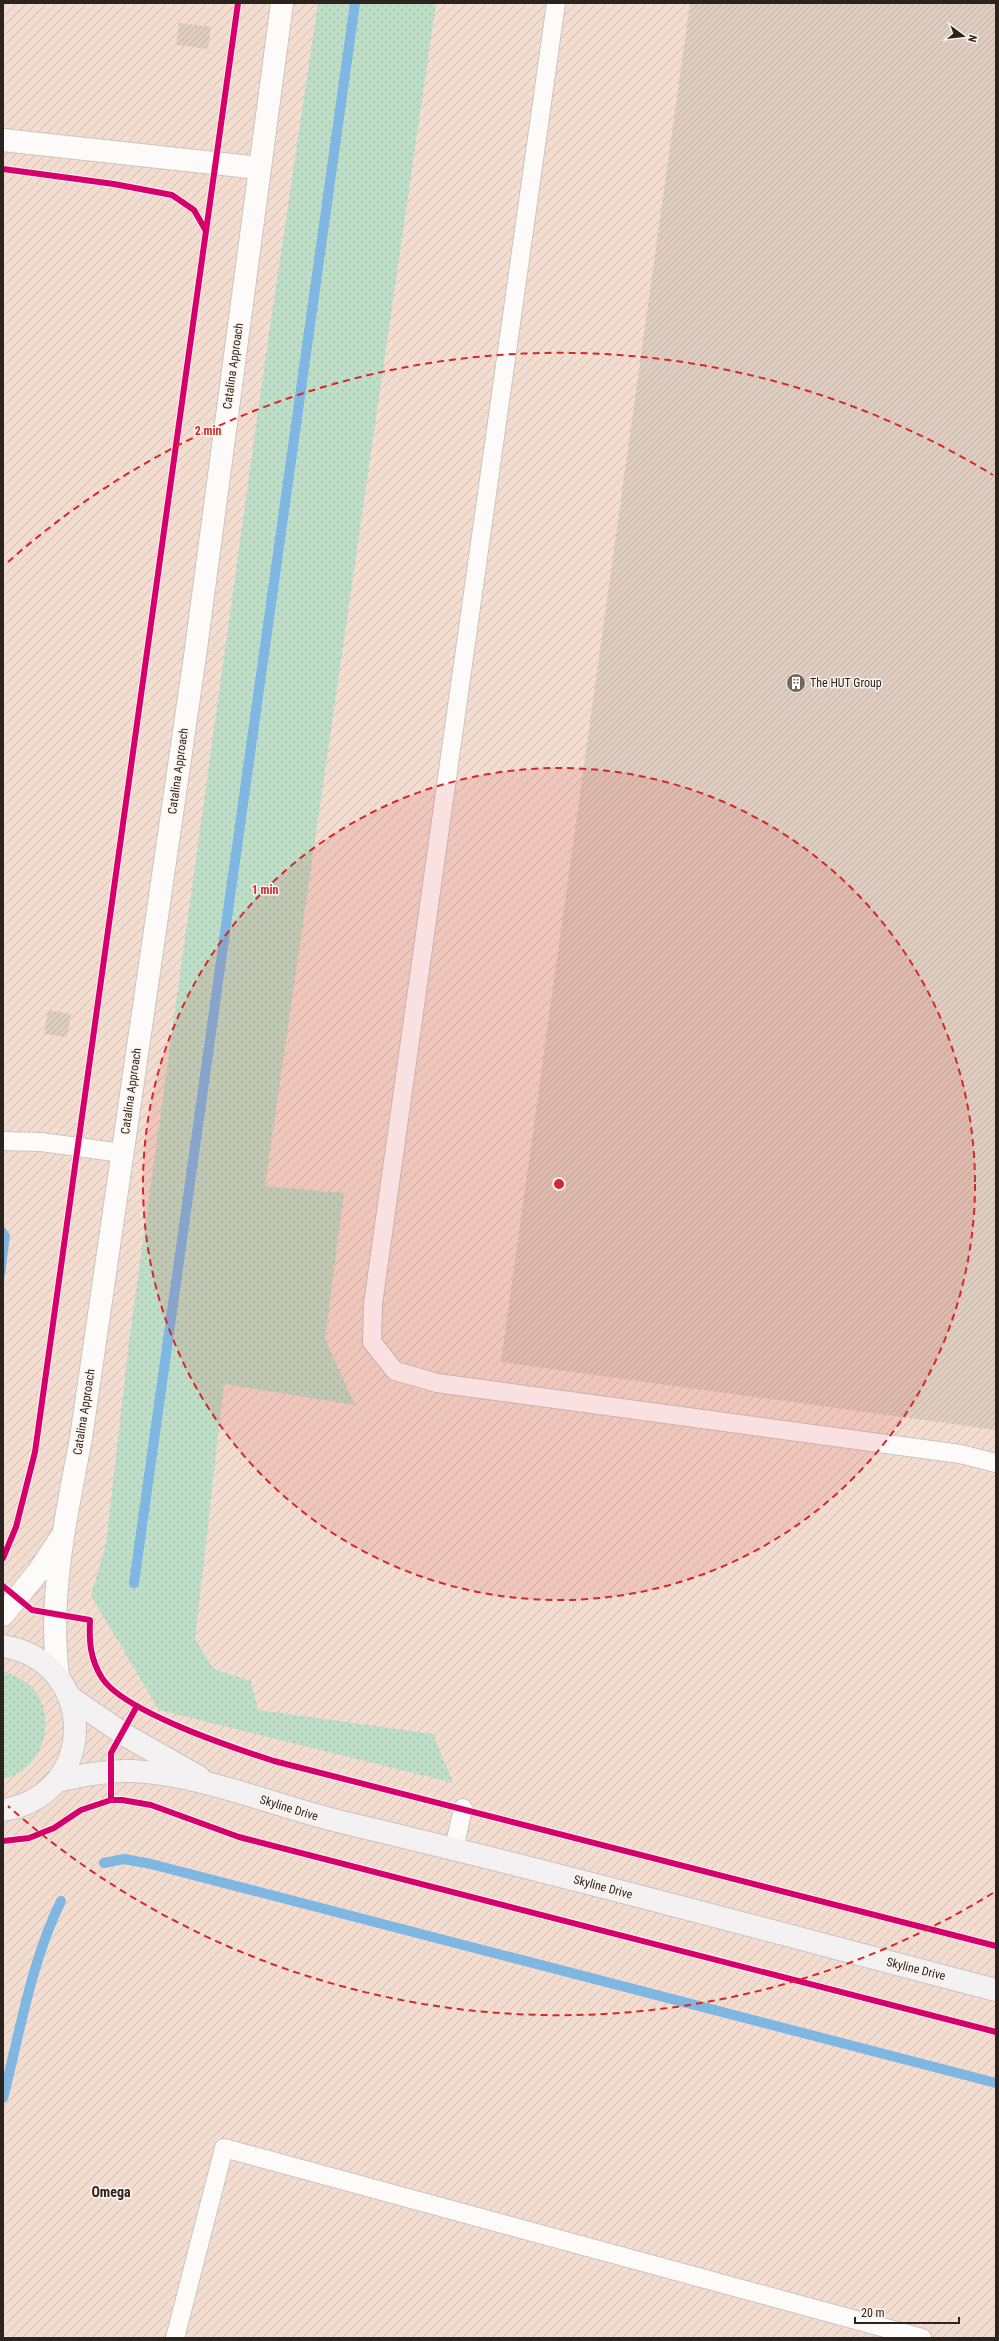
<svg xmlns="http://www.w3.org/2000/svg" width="999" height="2341" font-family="'Roboto Condensed',sans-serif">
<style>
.industrial{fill:url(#industrial-furrows)}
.grass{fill:url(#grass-dots)}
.water{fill:#7fb6e2}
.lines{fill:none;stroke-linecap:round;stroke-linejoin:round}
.stream{stroke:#7fb6e2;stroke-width:10}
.building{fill:url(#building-hatch)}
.lane-casing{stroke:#cec4be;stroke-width:20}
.street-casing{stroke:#cec4be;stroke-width:24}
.primary-casing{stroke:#ccc5c2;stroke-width:24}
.lane{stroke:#fdfbfa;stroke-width:18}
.street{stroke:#fdfbfa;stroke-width:22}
.primary{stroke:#f4f1f3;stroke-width:22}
.cycleway-casing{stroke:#fdf4ee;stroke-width:8}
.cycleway{stroke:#d6006c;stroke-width:6}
.ring{fill:none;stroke:#d62828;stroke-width:2;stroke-dasharray:7 5}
.labels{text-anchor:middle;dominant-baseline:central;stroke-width:3;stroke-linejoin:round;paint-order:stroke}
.street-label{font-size:12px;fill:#2b231e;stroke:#fdf4ee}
.poi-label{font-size:12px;fill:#2b231e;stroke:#fdf4ee;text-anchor:start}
.quarter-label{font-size:14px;font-weight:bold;fill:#2b231e;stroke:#fdf4ee}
.centre{fill:#d62828;stroke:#fdf4ee;stroke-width:2}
.ring-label{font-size:12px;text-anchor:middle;font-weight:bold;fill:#d62828;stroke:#fdf4ee;stroke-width:3;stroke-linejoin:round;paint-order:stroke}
</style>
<defs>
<pattern id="industrial-furrows" width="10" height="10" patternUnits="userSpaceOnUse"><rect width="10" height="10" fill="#f3dcd0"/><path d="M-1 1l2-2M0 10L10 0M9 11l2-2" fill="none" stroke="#d0bcb2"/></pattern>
<pattern id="grass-dots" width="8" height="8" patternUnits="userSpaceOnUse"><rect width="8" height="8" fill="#bedec7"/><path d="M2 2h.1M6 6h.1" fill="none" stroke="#a3beaa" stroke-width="1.8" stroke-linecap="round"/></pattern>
<pattern id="building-hatch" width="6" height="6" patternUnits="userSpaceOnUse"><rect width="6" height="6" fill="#e0cdc1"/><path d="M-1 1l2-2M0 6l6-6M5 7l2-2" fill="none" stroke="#c0b0a5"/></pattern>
</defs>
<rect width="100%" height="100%" fill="#f2e5de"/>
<!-- industrial -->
<path class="industrial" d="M 3,3 L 996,3 L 996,2338 L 3,2338 Z"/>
<!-- grass -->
<path class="grass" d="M 318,3 L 436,3 L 265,1186 L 344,1193 L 325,1339 L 355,1405 L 224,1384 L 195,1639 L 213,1669 L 251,1681 L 258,1710 L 433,1734 L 453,1783 L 159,1710 L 91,1596 L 106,1544 L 129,1342 L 265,361 Z
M 3,1671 C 15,1676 26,1680 34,1690 C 59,1721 42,1771 3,1779 Z"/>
<!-- water -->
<path class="water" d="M 3,1225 L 10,1235 L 3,1289 Z"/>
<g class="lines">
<!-- stream -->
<path class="stream" d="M 134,1583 L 355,3
M 104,1863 L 124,1859 L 151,1864 L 996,2083
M 3,2098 C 20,2032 31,1962 61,1901"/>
</g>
<!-- building -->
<path class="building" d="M 690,3 L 996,3 L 996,1430 L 501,1362 Z
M 179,23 L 211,27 L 208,49 L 176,45 Z
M 48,1010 L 71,1014 L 67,1037 L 44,1034 Z"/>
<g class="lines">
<!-- lane casing -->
<g class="lane-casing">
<path id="lane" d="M 556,3 L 373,1304 L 372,1342 L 395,1371 L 437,1383 L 960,1454 L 996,1463
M 3,1141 L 41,1142 L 122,1153
M 454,1849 L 463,1808
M 175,2338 L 224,2148 L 922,2338"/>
</g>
<!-- street casing -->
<g class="street-casing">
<path id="street" d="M 3,140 L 259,168
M 3,1615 L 38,1572 L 60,1539
M 58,1676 C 48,1595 66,1517 81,1438 L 195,656 L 282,3"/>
</g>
<!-- primary casing -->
<g class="primary-casing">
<path id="primary" d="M 3,1646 C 99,1662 99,1795 3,1810
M 71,1698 L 125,1735 L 199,1777
M 57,1781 C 82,1775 107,1770 133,1771 C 207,1775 279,1808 350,1824 C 566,1875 781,1934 996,1990"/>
</g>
<!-- lane -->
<use href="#lane" class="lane"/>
<!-- street -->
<use href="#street" class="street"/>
<!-- primary -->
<use href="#primary" class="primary"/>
<!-- cycleway casing -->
<g class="cycleway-casing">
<path id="cycleway" d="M 3,169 L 114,184 L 172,195 L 194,210 L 206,231 L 35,1452 L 16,1527 L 3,1558
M 206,231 L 238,3
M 3,1586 L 32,1610 L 90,1620 C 89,1641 90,1659 102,1678 C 124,1712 234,1748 274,1761 L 996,1946
M 111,1800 L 111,1753 L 137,1706
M 3,1841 L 29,1838 L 54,1828 L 81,1810 L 111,1800 L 122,1800 L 151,1805 L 239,1837 L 996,2032"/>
</g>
<!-- cycleway -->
<use href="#cycleway" class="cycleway"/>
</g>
<!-- distance rings -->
<circle cx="559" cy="1184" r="416" fill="#d62828" fill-opacity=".12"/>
<g class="ring">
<circle cx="559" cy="1184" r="416"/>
<path d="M993 1893A831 831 0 0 1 8 1806M8 562A831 831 0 0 1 993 475"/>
</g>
<!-- icons -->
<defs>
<g id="building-disc" transform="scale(1)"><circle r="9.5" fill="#716761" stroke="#fdf4ee"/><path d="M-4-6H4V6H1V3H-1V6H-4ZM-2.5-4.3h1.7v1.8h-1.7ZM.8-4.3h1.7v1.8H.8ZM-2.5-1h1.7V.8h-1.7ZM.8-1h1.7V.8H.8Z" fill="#fff"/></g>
</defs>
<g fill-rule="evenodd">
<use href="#building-disc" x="796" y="683"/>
</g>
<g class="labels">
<!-- street labels -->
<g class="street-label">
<text transform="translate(233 366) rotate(-82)">Catalina Approach</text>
<text transform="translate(178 771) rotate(-82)">Catalina Approach</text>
<text transform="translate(131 1091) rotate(-82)">Catalina Approach</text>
<text transform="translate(84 1412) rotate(-81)">Catalina Approach</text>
<text transform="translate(289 1808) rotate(17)">Skyline Drive</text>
<text transform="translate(603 1887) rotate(15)">Skyline Drive</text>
<text transform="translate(916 1969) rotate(14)">Skyline Drive</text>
</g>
<!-- poi labels -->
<g class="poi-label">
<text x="810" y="683">The HUT Group</text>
</g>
<!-- quarter labels -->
<g class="quarter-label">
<text x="111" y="2192">Omega</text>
</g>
</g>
<circle cx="559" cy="1184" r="6" class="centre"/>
<g class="ring-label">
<text x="208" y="435">2 min</text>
<text x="265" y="894">1 min</text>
</g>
<!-- border -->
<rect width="999" height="2341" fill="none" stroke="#2b231e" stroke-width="8"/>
<!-- north arrow -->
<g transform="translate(963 36) rotate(105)" stroke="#fdf4ee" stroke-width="3" paint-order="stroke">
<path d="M0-3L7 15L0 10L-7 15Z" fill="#2b231e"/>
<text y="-6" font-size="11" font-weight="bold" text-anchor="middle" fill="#2b231e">N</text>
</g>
<!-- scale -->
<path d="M855 2317v6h104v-6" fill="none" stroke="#2b231e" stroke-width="2"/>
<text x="861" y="2317" font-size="12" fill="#2b231e" stroke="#fdf4ee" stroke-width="3" paint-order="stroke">20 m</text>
</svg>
